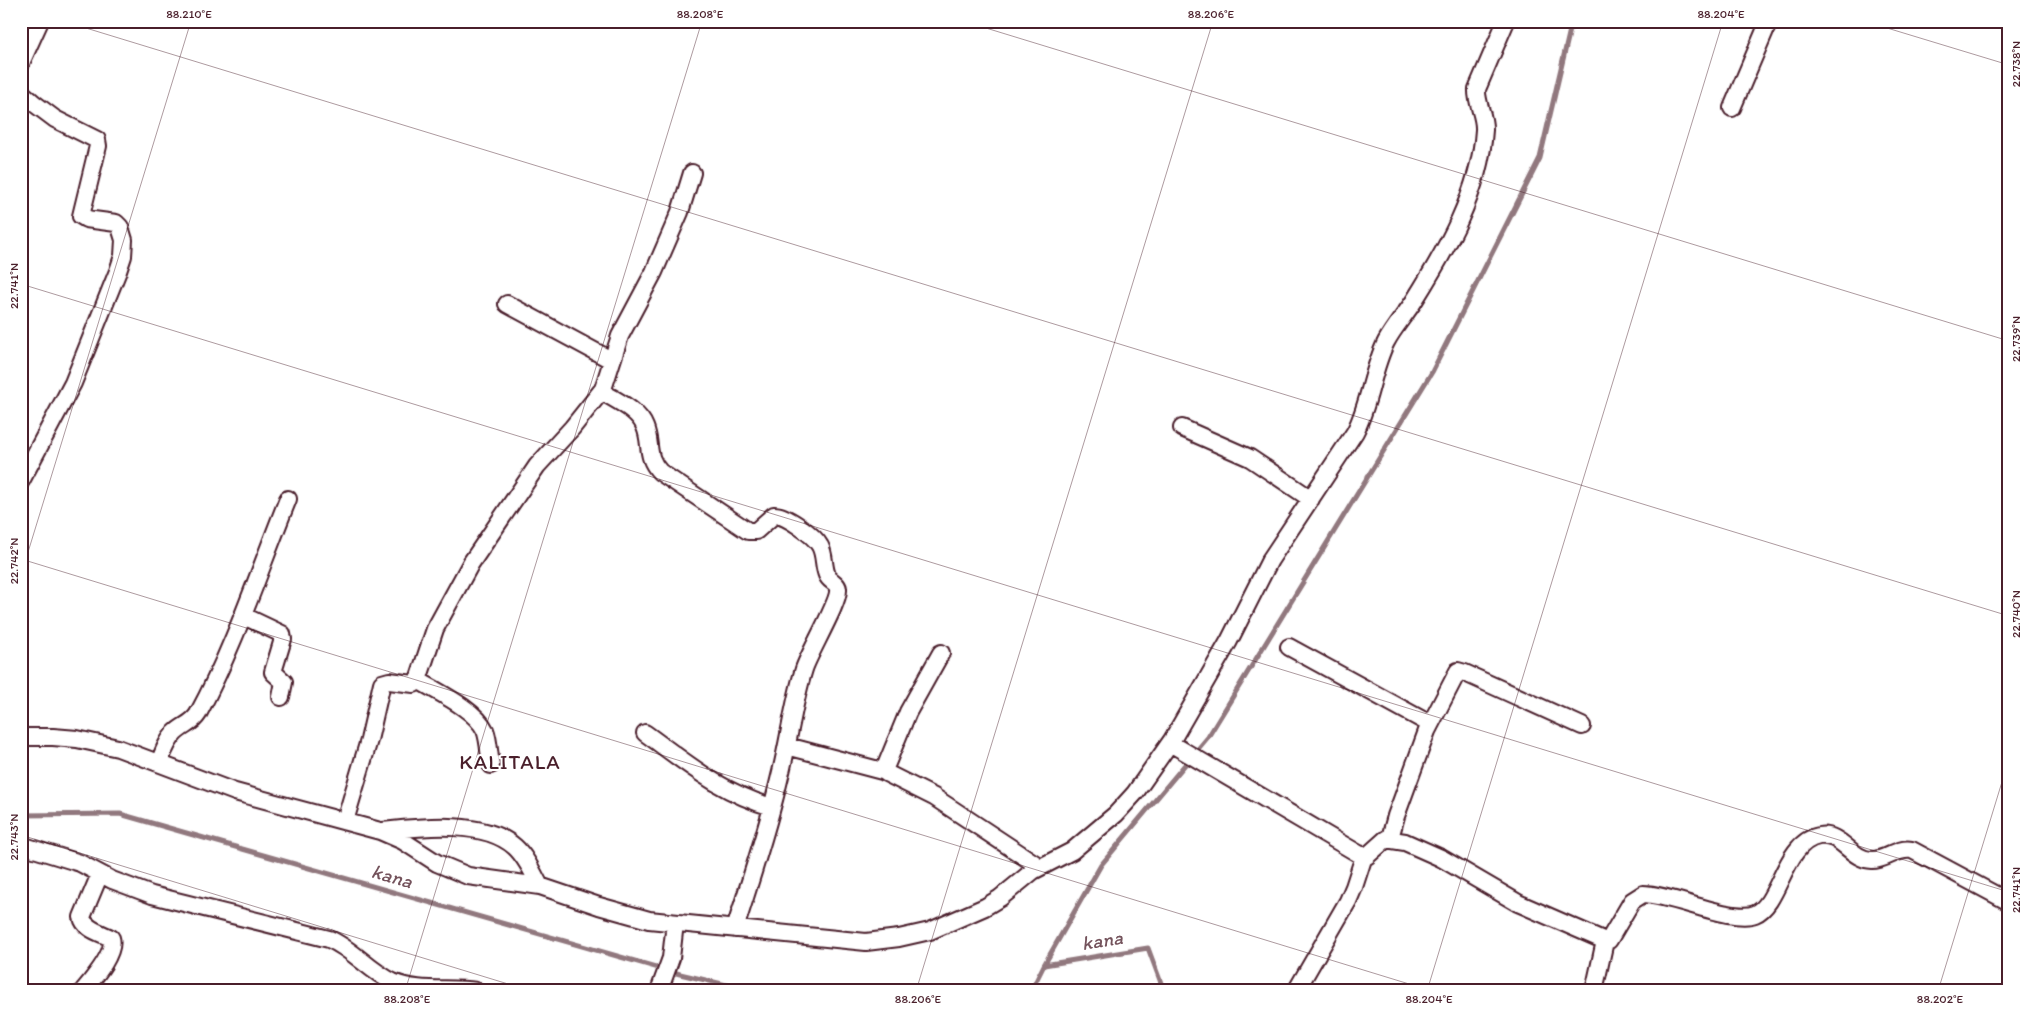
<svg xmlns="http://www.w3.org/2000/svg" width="2030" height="1012" font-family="Itim,sans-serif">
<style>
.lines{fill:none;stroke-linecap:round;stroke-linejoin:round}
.stream{stroke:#91787e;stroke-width:5}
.street-casing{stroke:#4a1f2b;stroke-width:20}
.street{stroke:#fff;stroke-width:16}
.ticks{fill:none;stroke:#4a1f2b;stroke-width:1;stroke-opacity:0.45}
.labels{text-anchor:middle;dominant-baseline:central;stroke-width:4;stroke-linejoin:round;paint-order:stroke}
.water-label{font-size:20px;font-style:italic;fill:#74535c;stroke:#fff}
.quarter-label{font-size:21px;letter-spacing:1px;fill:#4a1f2b;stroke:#fff}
.neatline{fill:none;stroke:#4a1f2b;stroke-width:2}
.ticks-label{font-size:12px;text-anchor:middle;fill:#4a1f2b}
</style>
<rect width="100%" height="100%" fill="#fff"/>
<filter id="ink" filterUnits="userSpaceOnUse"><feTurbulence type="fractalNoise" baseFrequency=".02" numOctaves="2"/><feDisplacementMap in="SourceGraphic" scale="10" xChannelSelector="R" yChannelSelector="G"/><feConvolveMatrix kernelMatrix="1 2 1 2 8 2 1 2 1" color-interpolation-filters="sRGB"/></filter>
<g filter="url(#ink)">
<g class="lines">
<!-- stream -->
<path class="stream" d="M 21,815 L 120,814 L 680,974 L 752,991
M 1044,965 L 1101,865 L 1208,737 L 1432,372 L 1540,158 L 1572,21
M 1031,991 L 1044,965 L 1148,948 L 1164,991"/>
<!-- street casing -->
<g class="street-casing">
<path id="street" d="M 21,63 L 40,21
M 21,92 L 35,104 L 55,119 L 97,140 L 98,146 L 81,216 L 86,219 L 116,223 L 120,227 L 124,240 L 123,256 L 118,271 L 73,383 L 21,481
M 1732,108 L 1769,21
M 692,173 L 680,212 L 654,272 L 620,336 L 603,389 L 606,394 C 619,402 639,411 645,427 C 652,444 645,456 660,472 L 748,531 L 756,531 L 774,515 C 785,514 815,536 820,546 C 825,555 823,566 827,575 C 829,581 838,583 838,589 C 840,601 809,653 804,669 C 793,704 789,741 780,776 C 768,828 751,878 735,929
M 507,304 L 611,360
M 1182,428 L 1250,458 L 1311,499
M 244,616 L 282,634 L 283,639 L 273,672 L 284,682 L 281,697
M 1289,647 L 1430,724
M 941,653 L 908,712 L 885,768 L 886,773 L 934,797 L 1040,867
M 418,680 C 437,692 475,709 485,730 C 489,740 489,754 491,765
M 645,733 C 688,764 720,792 772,807
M 21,737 L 53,737 L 77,739 L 118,748 L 235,792 L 380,831 L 403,841 L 437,863 L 468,876 L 540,886 L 599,906 L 649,920 L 866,942 L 899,938 L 930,931 L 985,907 L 1000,898 L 1033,871 L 1072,851 L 1116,814 L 1135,793 L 1172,740 L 1229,641 L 1270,560 L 1355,432 C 1370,403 1372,370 1386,342 C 1394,327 1405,315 1414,301 C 1446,250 1480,192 1484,130 C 1485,116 1476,103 1477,89 L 1506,21
M 1170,743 L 1359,854 L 1367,856 L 1386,839 L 1405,842 L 1441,858 L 1518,903 L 1603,940 L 1609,940 L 1632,901 L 1643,894 C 1671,894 1732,923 1755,914 C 1780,904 1784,842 1819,836 C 1841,832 1851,860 1872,860 C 1887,860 1897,847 1912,850 L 2009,902
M 787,746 L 886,772
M 159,763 C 163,753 167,741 175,733 C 183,725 192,724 198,714 C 235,645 259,571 288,499
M 345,821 L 369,740 L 382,683 L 389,681 L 414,684 L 418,680 L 435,629 L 471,563 L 537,466 L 572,428 L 603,389
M 383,831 C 421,827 484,819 515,847 C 526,857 533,873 540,886
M 1390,838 L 1396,816 L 1427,731 L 1458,671 L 1465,673 L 1582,726
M 21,845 L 80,863 L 112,880 L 152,895 L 329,939 C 353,949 369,971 393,982 C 419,993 448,987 476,991
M 83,991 C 92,980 116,953 111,938 C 101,933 84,929 82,917 L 100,874
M 659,991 L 671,958 L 675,923
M 1296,991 L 1348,901 L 1354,887 L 1364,856
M 1594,991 L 1605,941"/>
</g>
<!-- street -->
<use href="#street" class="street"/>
</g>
</g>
<!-- ticks -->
<path class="ticks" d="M 63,21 L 2009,616M 963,21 L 2009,341M 1864,21 L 2009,65M 21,284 L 2009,892M 21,559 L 1432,991M 21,575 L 191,21M 21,835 L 531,991M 405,991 L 702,21M 916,991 L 1213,21M 1427,991 L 1723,21M 1938,991 L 2009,759"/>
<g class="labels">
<!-- water labels -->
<g class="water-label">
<text transform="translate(392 876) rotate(16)">kana</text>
<text transform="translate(1102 940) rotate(-9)">kana</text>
</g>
<!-- quarter labels -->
<g class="quarter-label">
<text x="510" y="761">KALITALA</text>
</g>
</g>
<!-- margin -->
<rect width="2030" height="1012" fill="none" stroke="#fff" stroke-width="55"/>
<rect x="28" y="28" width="1974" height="956" class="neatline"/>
<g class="ticks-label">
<text x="189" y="18">88.210°E</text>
<text x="700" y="18">88.208°E</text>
<text x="1211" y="18">88.206°E</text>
<text x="1721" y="18">88.204°E</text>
<text transform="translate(2016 64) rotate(-90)" y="4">22.738°N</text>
<text transform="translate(14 286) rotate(-90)" y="4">22.741°N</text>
<text transform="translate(2016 339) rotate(-90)" y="4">22.739°N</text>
<text transform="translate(14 561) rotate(-90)" y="4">22.742°N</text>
<text transform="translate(2016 614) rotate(-90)" y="4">22.740°N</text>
<text transform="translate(14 837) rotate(-90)" y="4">22.743°N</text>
<text transform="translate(2016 890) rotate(-90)" y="4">22.741°N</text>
<text x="407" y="1003">88.208°E</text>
<text x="918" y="1003">88.206°E</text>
<text x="1429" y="1003">88.204°E</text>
<text x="1940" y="1003">88.202°E</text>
</g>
</svg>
